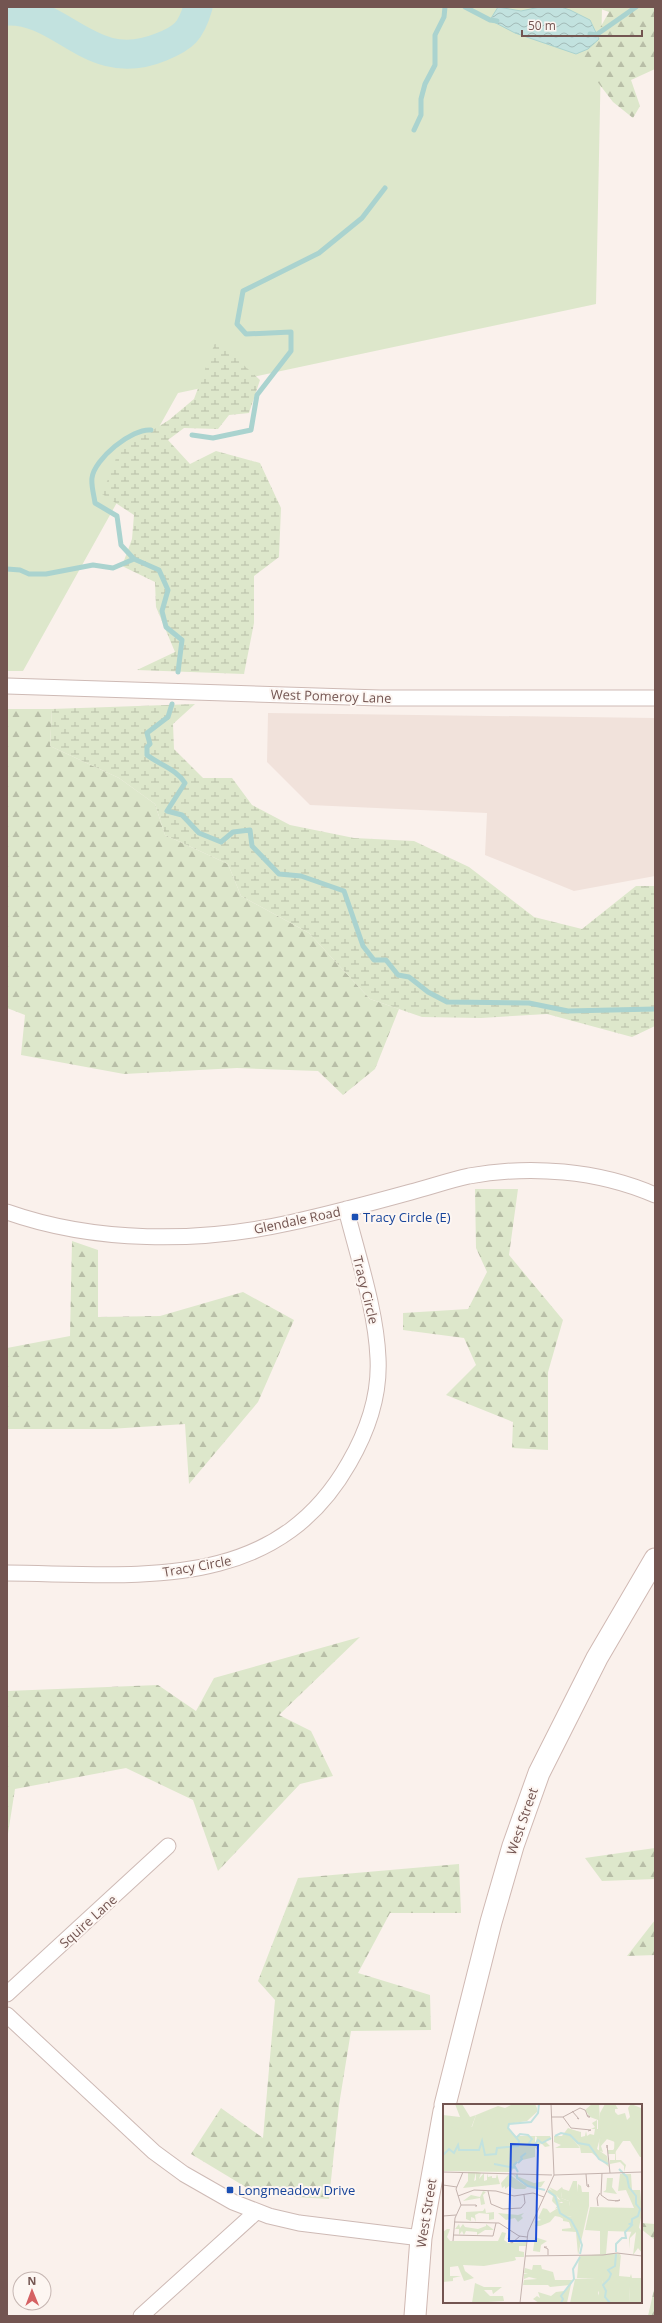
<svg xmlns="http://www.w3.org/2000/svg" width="662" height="2323" font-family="'Open Sans',sans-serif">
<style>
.residential{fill:#f1e2db}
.grass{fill:#dde7cb}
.forest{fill:url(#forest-firs)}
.wetland{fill:url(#wetland-marsh)}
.water{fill:url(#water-waves);stroke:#aad3cf}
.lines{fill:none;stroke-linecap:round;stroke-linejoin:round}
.stream{stroke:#aad3cf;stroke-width:5}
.river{stroke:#c2e2df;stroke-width:29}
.minor-casing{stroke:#cebab5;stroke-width:17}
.secondary-casing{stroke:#d0b9b3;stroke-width:23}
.minor{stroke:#fff;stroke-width:15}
.secondary{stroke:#fff;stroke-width:21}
.transit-dot{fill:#1a4fb4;stroke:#fdf6f2;stroke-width:1.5}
.labels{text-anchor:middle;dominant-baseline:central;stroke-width:4;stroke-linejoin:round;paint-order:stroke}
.street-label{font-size:13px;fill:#735551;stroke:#fdf6f2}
.transit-label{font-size:13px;fill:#164399;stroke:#fdf6f2;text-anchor:start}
.inset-river{fill:none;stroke:#c2e2df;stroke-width:2}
.inset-road{fill:none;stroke:#c4b3ae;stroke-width:1}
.view{fill:#1d4ed8;fill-opacity:0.15;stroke:#1d4ed8;stroke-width:2}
.inset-edge{fill:none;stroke:#735551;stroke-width:2}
</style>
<defs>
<pattern id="forest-firs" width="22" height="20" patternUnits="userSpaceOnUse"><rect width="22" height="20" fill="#dde7cb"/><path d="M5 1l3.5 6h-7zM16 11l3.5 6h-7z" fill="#b8bea7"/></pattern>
<pattern id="wetland-marsh" width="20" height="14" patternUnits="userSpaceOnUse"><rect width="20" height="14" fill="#dde7cb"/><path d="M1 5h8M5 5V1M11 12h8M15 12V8" fill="none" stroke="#b8bea7"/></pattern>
<pattern id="water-waves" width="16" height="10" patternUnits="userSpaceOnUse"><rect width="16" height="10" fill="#c2e2df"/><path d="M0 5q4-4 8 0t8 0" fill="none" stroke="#a2bab7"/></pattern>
</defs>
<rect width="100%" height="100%" fill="#faf1ec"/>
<!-- residential -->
<path class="residential" d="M 268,713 L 655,718 L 655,876 L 574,891 L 485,855 L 487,813 L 310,805 L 267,762 Z"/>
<!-- grass -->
<path class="grass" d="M 7,7 L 602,7 L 596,304 L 178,393 L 23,671 L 7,671 Z"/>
<!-- forest -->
<path class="forest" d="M 595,7 L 655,7 L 655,69 L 631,80 L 640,106 L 633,118 L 613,102 L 576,54 L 588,49 L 598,39 L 596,35 L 609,12 Z
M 7,709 L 52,709 L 50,746 L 119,778 L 155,804 L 165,835 L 228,864 L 241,896 L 309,933 L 370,999 L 399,1009 L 375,1069 L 343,1095 L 318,1071 L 237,1068 L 124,1074 L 21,1055 L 25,1015 L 7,1008 Z
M 475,1189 L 518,1189 L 509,1255 L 563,1320 L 548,1372 L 548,1450 L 512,1448 L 513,1422 L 446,1395 L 476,1365 L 464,1338 L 403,1330 L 403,1313 L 468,1309 L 487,1272 L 476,1248 Z
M 72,1241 L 98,1250 L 98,1317 L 160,1316 L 243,1292 L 294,1320 L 258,1402 L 189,1484 L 185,1424 L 110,1429 L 7,1429 L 7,1348 L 70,1336 Z
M 360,1637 L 279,1715 L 311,1731 L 333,1776 L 300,1784 L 218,1871 L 193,1800 L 126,1768 L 15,1789 L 7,1840 L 7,1691 L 158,1685 L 196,1711 L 214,1678 Z
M 655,1848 L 655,1879 L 602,1881 L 585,1858 Z
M 459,1864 L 461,1913 L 390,1913 L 358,1973 L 430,1995 L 431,2030 L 351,2031 L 339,2105 L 329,2199 L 259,2195 L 191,2154 L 221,2108 L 263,2138 L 275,2000 L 258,1981 L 298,1878 Z
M 655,1920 L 655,1955 L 627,1956 Z
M 641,2223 L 655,2224 L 655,2240 L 641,2229 Z
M 655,2285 L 655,2316 L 648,2316 Z"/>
<!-- wetland -->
<path class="wetland" d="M 216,340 L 260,380 L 249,413 L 229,415 L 218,429 L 184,428 L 168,440 L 190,464 L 216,451 L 260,463 L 281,508 L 279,557 L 254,576 L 254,623 L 244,674 L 137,670 L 175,652 L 156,607 L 155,582 L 122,566 L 132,539 L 134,515 L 102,494 L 119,451 L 169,420 L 194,399 Z
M 195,704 L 173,724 L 174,749 L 203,778 L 232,778 L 252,805 L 290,825 L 354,838 L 414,841 L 469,867 L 534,917 L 582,929 L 636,886 L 655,886 L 655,1026 L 632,1037 L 547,1014 L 481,1018 L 422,1017 L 370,999 L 309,933 L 241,896 L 228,864 L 165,835 L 155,804 L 119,778 L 50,746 L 52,709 Z"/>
<!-- water -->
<path class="water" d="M 498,7 L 521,11 L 540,7 L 561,7 L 570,10 L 590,20 L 599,39 L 588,49 L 576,54 L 515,33 L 490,20 Z"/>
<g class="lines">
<!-- stream -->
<path class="stream" d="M 465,7 L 490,20 L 497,21
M 590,34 L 596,35 L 636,7
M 414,130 L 421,115 L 421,99 L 425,84 L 435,65 L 435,35 L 444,17 L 445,7
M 151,430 C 132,428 94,459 92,478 C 91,486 94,495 95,503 L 117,516 L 121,545 L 134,559 L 159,570 L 168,590 L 162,611 L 166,627 L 182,640 L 178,672
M 192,435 L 213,438 L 251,430 L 257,395 L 291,351 L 291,332 L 246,334 L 237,324 L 243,291 L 319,253 L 362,218 L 385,188
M 7,569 L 20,570 L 29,574 L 46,574 L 93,565 L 113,568 L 134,559
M 172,704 L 168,717 L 147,733 L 150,744 L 147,747 L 147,755 C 160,765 176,769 185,783 L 167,811 L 182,815 L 199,833 L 221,842 L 233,832 L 250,830 L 252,846 L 279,874 L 301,876 L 344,891 L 363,946 L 374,960 L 386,960 L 398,975 L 409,977 L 428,992 L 447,1002 L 529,1003 L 568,1011 L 655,1009"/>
<!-- river -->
<path class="river" d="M 7,11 C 64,9 91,76 161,47 C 184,38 191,31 198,7"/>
<!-- minor casing -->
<g class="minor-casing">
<path id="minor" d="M 7,686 L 380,698 L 655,698
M 7,1212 C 95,1243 198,1243 289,1223 C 330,1214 371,1203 411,1192 C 430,1187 450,1180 469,1176 C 530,1165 598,1170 655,1195
M 7,1573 C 136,1574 274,1595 349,1463 C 367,1432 380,1395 378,1358 C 376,1310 358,1257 346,1209
M 7,1994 L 168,1846
M 7,2015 L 154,2152 L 184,2174 L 233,2202 L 269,2216 L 299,2223 L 421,2238
M 141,2316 L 256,2212"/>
</g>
<!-- secondary casing -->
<g class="secondary-casing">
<path id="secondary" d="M 445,2105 L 491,1922 L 513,1846 L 539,1773 L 597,1658 L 655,1559
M 415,2316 L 421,2238 L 444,2111"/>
</g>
<!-- minor -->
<use href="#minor" class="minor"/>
<!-- secondary -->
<use href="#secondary" class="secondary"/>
</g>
<!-- markers -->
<g class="transit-dot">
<rect x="351" y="1213" width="8" height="8" rx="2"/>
<rect x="226" y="2186" width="8" height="8" rx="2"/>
</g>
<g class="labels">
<!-- street labels -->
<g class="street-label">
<text transform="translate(331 696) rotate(2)">West Pomeroy Lane</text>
<text transform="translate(297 1220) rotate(-12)">Glendale Road</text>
<text transform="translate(366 1290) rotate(76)">Tracy Circle</text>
<text transform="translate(197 1566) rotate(-10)">Tracy Circle</text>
<text transform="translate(522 1821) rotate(-71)">West Street</text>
<text transform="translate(88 1921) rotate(-42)">Squire Lane</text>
<text transform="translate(426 2213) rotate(-81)">West Street</text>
</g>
<!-- transit labels -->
<g class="transit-label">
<text x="363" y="1217">Tracy Circle (E)</text>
<text x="238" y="2190">Longmeadow Drive</text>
</g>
</g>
<!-- overview -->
<g transform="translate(443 2104)">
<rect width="199" height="199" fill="#faf1ec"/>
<path d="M 70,0 L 92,0 L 94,4 L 94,8 L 84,17 L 65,20 L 65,24 L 73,32 L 92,32 L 92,53 L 75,57 L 68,68 L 0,67 L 0,19 L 29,23 L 33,11 L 55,2 L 62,4 ZM 135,80 L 138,82 L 139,88 L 146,88 L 146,102 L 127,102 L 126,97 L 118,94 L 119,88 L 134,88 Z" fill="#dde7cb"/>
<path d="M 12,0 L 19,0 L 27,13 L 33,11 L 27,27 L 0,22 L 0,11 L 17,13 ZM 162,0 L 172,0 L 175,5 L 172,5 L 172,8 L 175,11 L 182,9 L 184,16 L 187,13 L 185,4 L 188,0 L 198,4 L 199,53 L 197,53 L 187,37 L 180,37 L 171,50 L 166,50 L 171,45 L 172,38 L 164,35 L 158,42 L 160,48 L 156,47 L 157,9 ZM 154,16 L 154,40 L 143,40 L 129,33 L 130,26 L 138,28 L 138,33 L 142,32 L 143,27 L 144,32 L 147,30 L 151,31 L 152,25 L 148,25 L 152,23 L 149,19 ZM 91,32 L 107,32 L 108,36 L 102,37 L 107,42 L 102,43 L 98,39 L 94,46 L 92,43 L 94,33 ZM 111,32 L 127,32 L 137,44 L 112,44 L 118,41 L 111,38 ZM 25,68 L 33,68 L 31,77 L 33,76 L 33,68 L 38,69 L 36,75 L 41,69 L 41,77 L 44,76 L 44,69 L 45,73 L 49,72 L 49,74 L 53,74 L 54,70 L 57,80 L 20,84 L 25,77 ZM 66,70 L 84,83 L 82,85 L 72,85 L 66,82 L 62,85 L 62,82 L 59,84 L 58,79 ZM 164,74 L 170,74 L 169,83 L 174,90 L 160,88 L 163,86 ZM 130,77 L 134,77 L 134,88 L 119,88 L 118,94 L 126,97 L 127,102 L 146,102 L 135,151 L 133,128 L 119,127 L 119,125 L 128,124 L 126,118 L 120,117 L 120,114 L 130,117 L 127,115 L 129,112 L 125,113 L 117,106 L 117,113 L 112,112 L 107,118 L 97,122 L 92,122 L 94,119 L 91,118 L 98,116 L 95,114 L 100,104 L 104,105 L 107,109 L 118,102 L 115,99 L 120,99 L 106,83 L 114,87 L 119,83 L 120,85 L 126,87 ZM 40,87 L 43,88 L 40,91 L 42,100 L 38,101 L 37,94 L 20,97 L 28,91 L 37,93 ZM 42,104 L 43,109 L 51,108 L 51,115 L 46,116 L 46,110 L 36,109 L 32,111 L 33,118 L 31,114 L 28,113 L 28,117 L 23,115 L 23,108 L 40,107 ZM 55,109 L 75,111 L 81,109 L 78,112 L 80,114 L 75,118 L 72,114 L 63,116 ZM 16,120 L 17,124 L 20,120 L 22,123 L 35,125 L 43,122 L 43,120 L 51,126 L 42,126 L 34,131 L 34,128 L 23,127 L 21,131 L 19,127 L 16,131 L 16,125 L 12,125 ZM 195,122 L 199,128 L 199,149 L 195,144 L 190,151 L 193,128 L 187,134 L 186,145 L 186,134 L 189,126 ZM 4,125 L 7,125 L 4,133 L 7,137 L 55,137 L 59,128 L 63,129 L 61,136 L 65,139 L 83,138 L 83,142 L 76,142 L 76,147 L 81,148 L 81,153 L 72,153 L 73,156 L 70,157 L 41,162 L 20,161 L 22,167 L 31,174 L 21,177 L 15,162 L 7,163 L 7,172 L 18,172 L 10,174 L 10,177 L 0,178 L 0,128 ZM 92,133 L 104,137 L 98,141 L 97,148 L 90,147 ZM 178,150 L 176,172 L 187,173 L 188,170 L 189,174 L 199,174 L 199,187 L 187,183 L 186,199 L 168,199 L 163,193 L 161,181 ZM 164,152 L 158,174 L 160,178 L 155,189 L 159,199 L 127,199 L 132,175 L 153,174 L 157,169 L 158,153 ZM 90,161 L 98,161 L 99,165 L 110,168 L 112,176 L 129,176 L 124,199 L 96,199 L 90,195 L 94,192 L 97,194 L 95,188 L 108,192 L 113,188 L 121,187 L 127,181 L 107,183 L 105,181 L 80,181 L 81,176 L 94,175 L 86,173 L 81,175 L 81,170 L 85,169 L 81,169 L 82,164 L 89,166 ZM 32,179 L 41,183 L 59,183 L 50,190 L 49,186 L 41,186 L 47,192 L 60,192 L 61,197 L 29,199 Z" fill="#dde7cb"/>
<path d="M 154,25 L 156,25 L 157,34 L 154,45 L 164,52 L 166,63 L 149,49 L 138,49 L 137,43 L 128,34 L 133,32 L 143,36 L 144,40 L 153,40 ZM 69,70 L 91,79 L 102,77 L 98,83 L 84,83 ZM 106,85 L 112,88 L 115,95 L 120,97 L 116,99 L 119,99 L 117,106 L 120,106 L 125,113 L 129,112 L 129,120 L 117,113 L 116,103 L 112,105 L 114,102 L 109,97 L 110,92 L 104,88 ZM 160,171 L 163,180 L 161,182 L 165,187 L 163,193 L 168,199 L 159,199 L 156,194 L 156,182 L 160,178 L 156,174 Z" fill="#dde7cb"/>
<path d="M 149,0 L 156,0 L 158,34 L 172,35 L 173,56 L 178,56 L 183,61 L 181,68 L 181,62 L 177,58 L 167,60 L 167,56 L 172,56 L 172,50 L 165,50 L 165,46 L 172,46 L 171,36 L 155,34 L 155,16 L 147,13 L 142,6 ZM 125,24 L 136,28 L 135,33 L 119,32 ZM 177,70 L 188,70 L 189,86 L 197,86 L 199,109 L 195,128 L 165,127 L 163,150 L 157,150 L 157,127 L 142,126 L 147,103 L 191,104 L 183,86 L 175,87 ZM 173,149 L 177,150 L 175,174 L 199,174 L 199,199 L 186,199 L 187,180 L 161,180 L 160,174 L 134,174 L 136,152 Z" fill="#dde7cb"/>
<path class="inset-river" d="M 112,32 L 118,29 L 127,31 L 135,39 L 146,41 L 156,55 L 165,60M 73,34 L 77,30 L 85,31 L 89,35 L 86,39 L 88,42M 91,42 L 95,36 L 99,39 L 108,34M 0,51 L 6,45 L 11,49 L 15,41 L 16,46 L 36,46 L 39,37 L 42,51 L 53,50 L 54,44 L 75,42 L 76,37 L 65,24 L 66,20 L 88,18 L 95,9 L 96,0M 74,58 L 71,61 L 75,68M 75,59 L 79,55 L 78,53 L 83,49M 51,60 L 73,64M 74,70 L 74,74 L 85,82 L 102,86M 105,87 L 112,92 L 117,109 L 128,116 L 134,127 L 139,141 L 137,150M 173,148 L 173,140 L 179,134 L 183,134 L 182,128 L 189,121 L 187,120 L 189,119 L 189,115 L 195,112 L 197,105 L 193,100 L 193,92 L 186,83 L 184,73 L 176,65M 118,199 L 120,195 L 118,192 L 131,175 L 130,165 L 137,153M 167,199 L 162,193 L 163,187 L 160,181 L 166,175 L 168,170 L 165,166 L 172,162 L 173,150"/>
<path class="inset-road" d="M 129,7 L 136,15 L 134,14M 108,13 L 120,13 L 137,4 L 142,6 L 143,8 L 144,11 L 145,13 L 147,13 L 144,11M 120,13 L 128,24 L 148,26 L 145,27M 164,44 L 164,41 L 167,69M 0,68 L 109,71M 159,69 L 158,91 L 165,96 L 175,97 L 177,96 L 172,97M 143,70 L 144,82 L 146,83 L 145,80M 111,71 L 199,68M 0,81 L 14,83M 45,87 L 48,100 L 60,105 L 78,104 L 82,99 L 81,91M 15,92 L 31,86 L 53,87 L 71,92 L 90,89 L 101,93M 18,101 L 33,101 L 34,102 L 32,102M 155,102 L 154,94 L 157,89M 0,112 L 13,111M 11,118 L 56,119 L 76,132 L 84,133M 10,131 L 50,132 L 53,119M 65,135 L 66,133 L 66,137 L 69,139 L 77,132M 10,137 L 12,114 L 18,101 L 13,85 L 20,68M 104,143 L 101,143 L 105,145 L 105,151M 82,152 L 160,151 L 174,149 L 199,152M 77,199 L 85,128 L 111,71 L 108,0"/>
<path class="view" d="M 68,40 L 95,41 L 93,137 L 66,137 Z"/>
<rect width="199" height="199" class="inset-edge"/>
</g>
<!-- border -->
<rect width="662" height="2323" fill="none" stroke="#735551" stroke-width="16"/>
<!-- north arrow -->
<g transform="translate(32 2291) rotate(359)"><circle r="19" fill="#fdf6f2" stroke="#c6b6b2"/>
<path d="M0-3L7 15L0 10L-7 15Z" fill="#d56163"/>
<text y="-6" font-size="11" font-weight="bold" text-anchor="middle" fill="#735551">N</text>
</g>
<!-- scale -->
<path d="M522 30v6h120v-6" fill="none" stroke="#735551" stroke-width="2"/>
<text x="528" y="30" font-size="12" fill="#735551" stroke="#fdf6f2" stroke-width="3" paint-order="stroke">50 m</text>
</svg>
